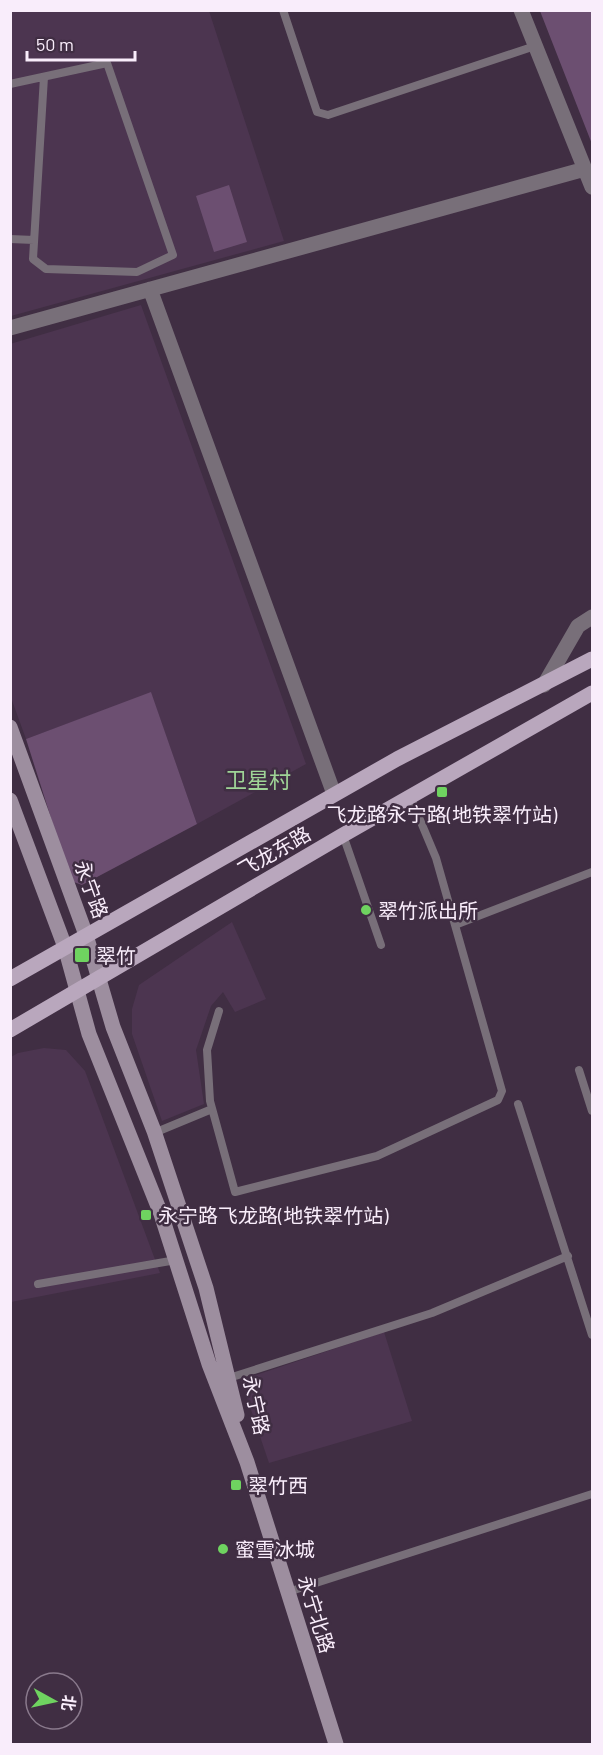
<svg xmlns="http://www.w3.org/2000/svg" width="603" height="1755" font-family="Barlow,'Noto Sans SC',sans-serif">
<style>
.built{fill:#4c3550}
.green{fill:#6c4f71}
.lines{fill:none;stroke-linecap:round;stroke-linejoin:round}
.service{stroke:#786f79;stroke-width:8}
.minor{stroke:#786f79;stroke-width:15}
.secondary{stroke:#9d8e9f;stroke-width:15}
.primary{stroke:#b9a7bd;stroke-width:15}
.poi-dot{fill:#6fd360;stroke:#402e43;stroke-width:2}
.labels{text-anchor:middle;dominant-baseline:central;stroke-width:5;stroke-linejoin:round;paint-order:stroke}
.poi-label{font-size:20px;fill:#f9edfb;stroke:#402e43;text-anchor:start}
.street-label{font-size:20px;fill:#f9edfb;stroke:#402e43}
.quarter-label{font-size:22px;fill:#9fd497;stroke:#402e43}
</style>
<rect width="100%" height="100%" fill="#402e43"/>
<!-- built -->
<path class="built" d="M 11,11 L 209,11 L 284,241 L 11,316 Z
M 141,305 L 306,764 L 197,824 L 151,693 L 26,739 L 10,695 L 10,344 Z
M 232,922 L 266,999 L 235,1012 L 223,992 L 211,1006 L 196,1050 L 204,1104 L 162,1121 L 132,1034 L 132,1009 L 139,985 Z
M 44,1048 L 66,1050 L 85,1071 L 160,1273 L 11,1302 L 11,1057 L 18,1053 Z
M 384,1332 L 412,1421 L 269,1463 L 241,1380 Z"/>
<!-- green -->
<path class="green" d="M 540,11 L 592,11 L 592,144 Z
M 229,185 L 247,242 L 214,252 L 196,196 Z
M 151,692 L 197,824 L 82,885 L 71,881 L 26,739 Z"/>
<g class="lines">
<!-- service -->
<path class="service" d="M 283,10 L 317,112 L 328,115 L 535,46
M 10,84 L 107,63 L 173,255 L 137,272 L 46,269 L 33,259 L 44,77
M 10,239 L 34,240
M 343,835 L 381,945
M 455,925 L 592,872
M 219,1011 L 207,1050 L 210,1101 L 235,1192 L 377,1156 L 498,1100 L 502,1091 L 436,858 L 410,796
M 579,1070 L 592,1111
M 518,1104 L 592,1335
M 154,1133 L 212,1109
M 38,1284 L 176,1260
M 229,1378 L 432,1313 L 568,1256
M 288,1592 L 592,1494"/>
<!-- minor -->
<path class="minor" d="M 521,10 L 592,187
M 150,289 L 334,794
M 10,328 L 585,169
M 544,685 L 578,626 L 592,617"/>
<!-- secondary -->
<path class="secondary" d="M 10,727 L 86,935 L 113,1027 L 154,1131 L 206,1288 L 237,1415
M 10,800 L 65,947 L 89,1034 L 161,1214 L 209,1364 L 247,1462 L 336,1744"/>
<!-- primary -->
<path class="primary" d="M 10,979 L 397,759 L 592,659
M 10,1030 L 343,835 L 592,693"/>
</g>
<!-- markers -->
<g class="poi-dot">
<rect x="436" y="786" width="12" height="12" rx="3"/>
<circle cx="366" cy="910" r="6"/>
<rect x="74" y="947" width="16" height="16" rx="3"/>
<rect x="140" y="1209" width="12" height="12" rx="3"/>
<rect x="230" y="1479" width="12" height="12" rx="3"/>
<circle cx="223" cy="1549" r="6"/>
</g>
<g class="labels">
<!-- poi labels -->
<g class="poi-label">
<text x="442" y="814" text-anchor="middle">飞龙路永宁路(地铁翠竹站)</text>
<text x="378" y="910">翠竹派出所</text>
<text x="96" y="955">翠竹</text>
<text x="158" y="1215">永宁路飞龙路(地铁翠竹站)</text>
<text x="248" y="1485">翠竹西</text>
<text x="235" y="1549">蜜雪冰城</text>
</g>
<!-- street labels -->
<g class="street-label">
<text transform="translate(274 851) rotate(-30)">飞龙东路</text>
<text transform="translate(92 889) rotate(70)">永宁路</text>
<text transform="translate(257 1405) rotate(78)">永宁路</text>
<text transform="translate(317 1614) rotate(73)">永宁北路</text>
</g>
<!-- quarter labels -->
<g class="quarter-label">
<text x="258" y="779">卫星村</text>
</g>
</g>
<!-- border -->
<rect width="603" height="1755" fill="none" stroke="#f9edfb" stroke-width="24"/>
<!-- north arrow -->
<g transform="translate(54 1701) rotate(98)"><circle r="28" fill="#402e43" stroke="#8a7a8d" stroke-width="1.5"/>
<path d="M0-4.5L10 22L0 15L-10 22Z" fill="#6fd360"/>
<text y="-9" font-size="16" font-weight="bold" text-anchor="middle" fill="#f9edfb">北</text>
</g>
<!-- scale -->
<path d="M27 51v9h108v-9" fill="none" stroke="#f9edfb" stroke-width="3"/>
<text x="36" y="51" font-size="18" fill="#f9edfb" stroke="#402e43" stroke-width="4.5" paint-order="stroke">50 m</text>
</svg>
